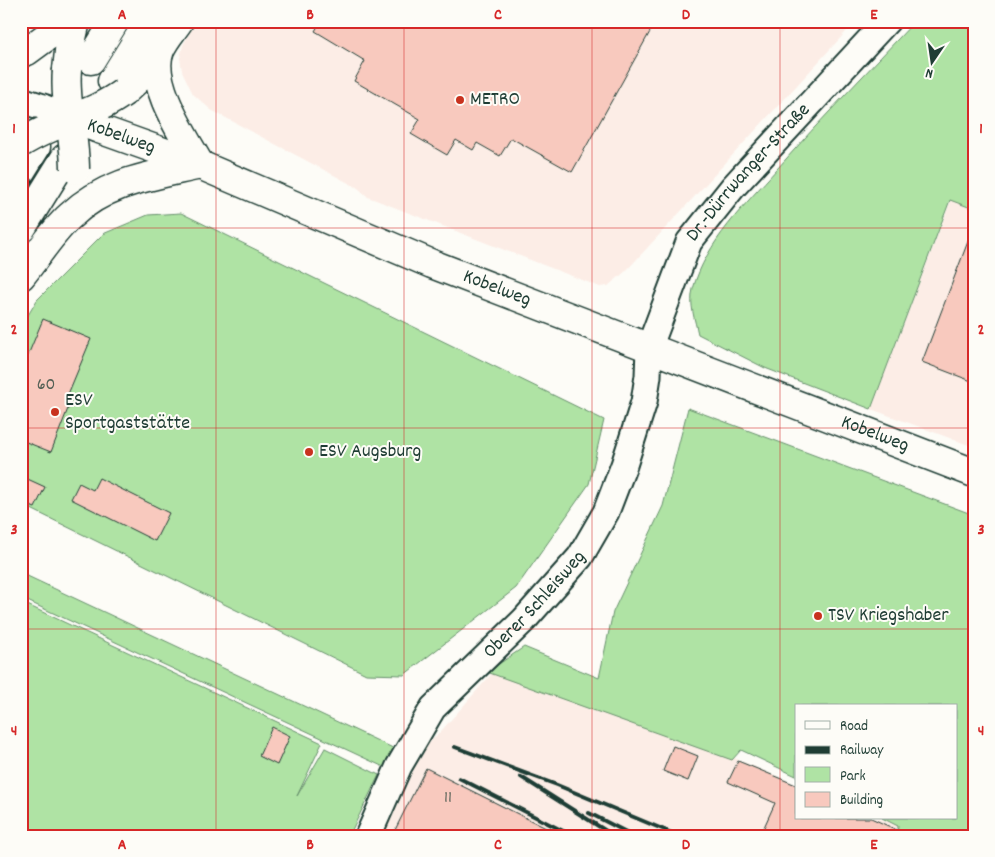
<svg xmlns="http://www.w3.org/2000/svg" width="995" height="857" font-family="Dekko,sans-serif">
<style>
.built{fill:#fcede6}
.green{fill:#afe3a4;stroke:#67906c}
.building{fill:#f8c9be;stroke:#1f3d34}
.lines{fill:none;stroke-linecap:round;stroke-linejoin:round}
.minor-casing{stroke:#1f3d34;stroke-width:29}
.major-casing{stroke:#1f3d34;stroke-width:31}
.highway-casing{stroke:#1f3d34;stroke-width:31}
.minor{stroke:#fdfcf7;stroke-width:25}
.major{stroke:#fdfcf7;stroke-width:28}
.highway{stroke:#fdfcf7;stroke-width:28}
.rail{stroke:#1f3d34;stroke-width:4}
.minor-bridge-casing{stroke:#1f3d34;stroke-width:29;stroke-linecap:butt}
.major-bridge-casing{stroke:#1f3d34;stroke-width:31;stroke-linecap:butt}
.highway-bridge-casing{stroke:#1f3d34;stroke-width:31;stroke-linecap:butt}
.minor-bridge{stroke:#fdfcf7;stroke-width:25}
.major-bridge{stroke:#fdfcf7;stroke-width:28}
.highway-bridge{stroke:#fdfcf7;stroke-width:28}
.grid{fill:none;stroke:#d62828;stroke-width:1;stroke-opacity:0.55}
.poi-dot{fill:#c8321e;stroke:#fdfcf7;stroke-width:2}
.labels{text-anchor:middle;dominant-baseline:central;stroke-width:4;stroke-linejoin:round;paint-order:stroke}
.number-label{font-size:18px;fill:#556056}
.poi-label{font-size:20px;fill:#1f3d34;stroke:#fdfcf7;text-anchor:start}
.street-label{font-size:20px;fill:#1f3d34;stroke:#fdfcf7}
.neatline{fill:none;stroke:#d62828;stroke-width:2}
.grid-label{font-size:16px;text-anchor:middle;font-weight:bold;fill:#d62828}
</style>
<rect width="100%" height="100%" fill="#fdfcf7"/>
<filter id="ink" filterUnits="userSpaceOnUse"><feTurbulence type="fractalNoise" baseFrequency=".02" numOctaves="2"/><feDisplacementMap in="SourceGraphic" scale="10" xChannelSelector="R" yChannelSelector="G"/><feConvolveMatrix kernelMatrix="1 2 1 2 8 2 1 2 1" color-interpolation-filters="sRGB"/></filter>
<g filter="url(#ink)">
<!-- built -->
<path class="built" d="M 196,21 L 856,21 L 626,271 L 608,286 L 600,287 L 368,197 L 358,188 L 211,110 L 193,94 L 182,71 L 180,58 L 183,45 Z
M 951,200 L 974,209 L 974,447 L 871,409 Z
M 503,661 L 796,784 L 796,818 L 879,818 L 898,826 L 897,836 L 377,836 L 412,760 L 442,730 Z"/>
<!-- green -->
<path class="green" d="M 915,21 L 974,21 L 974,209 L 950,200 L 871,409 L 765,368 L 698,334 C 695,320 689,304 693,289 C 706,242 745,205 777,169 C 822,118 869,70 915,21 Z
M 181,213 L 604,420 L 589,484 L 516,588 L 404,675 L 366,674 L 21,504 L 21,327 L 37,300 L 103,234 L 148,215 Z
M 688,408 L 974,515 L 974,836 L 897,836 L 898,826 L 882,818 L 956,818 L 956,706 L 796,706 L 796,776 L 741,750 L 732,760 L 487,672 L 524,647 L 599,678 L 613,612 L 663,506 Z
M 21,573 L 395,749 L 386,768 L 21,598 Z
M 21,602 L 322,743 L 297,796 L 325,748 L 379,775 L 349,836 L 21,836 Z"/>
<!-- building -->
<path class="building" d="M 321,21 L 656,21 L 572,172 L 511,138 L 500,156 L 477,143 L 473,150 L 456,140 L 447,155 L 411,134 L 420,119 L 354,81 L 365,61 L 315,31 Z
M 972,231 L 974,231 L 974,382 L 922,362 Z
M 43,319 L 91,339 L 66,399 L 71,401 L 51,452 L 21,440 L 21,372 Z
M 21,476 L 45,487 L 35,508 L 21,502 Z
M 99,478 L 169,513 L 155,541 L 71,499 L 79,483 L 93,490 Z
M 272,727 L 290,736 L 277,765 L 259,756 Z
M 673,746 L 698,756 L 688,781 L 663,771 Z
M 738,761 L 796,785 L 796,818 L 871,818 L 910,836 L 760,836 L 775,803 L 728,782 Z
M 426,768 L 562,836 L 392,836 Z"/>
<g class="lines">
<!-- minor casing -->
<g class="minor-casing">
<g id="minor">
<path d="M 21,100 L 43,107"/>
<path id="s1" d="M 368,836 L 399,766 L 433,708 L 524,620 L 580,557 L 606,512 L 624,465 L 644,402 L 648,376 L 649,348 L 689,242 L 733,187 L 887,21"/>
</g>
</g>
<!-- major casing -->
<g class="major-casing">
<g id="major">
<path id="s2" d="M 99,129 L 200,165 L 432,264 L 974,473"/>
</g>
</g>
<!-- highway casing -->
<g class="highway-casing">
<path id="highway" d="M 21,53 L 27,51 L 68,21
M 91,60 L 115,21
M 67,70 L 69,51 L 76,21
M 112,81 L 149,21
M 124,92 L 139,78 L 159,51
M 21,171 L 36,147
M 21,229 L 65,158
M 21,276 C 37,257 51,233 70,216 C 107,181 152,176 200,165 C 185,138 147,82 160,50 C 164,40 173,30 179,21"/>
</g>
<!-- minor -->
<use href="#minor" class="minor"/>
<!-- major -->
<use href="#major" class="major"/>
<!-- highway -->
<use href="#highway" class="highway"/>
<!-- rail -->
<path class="rail" d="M 455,747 L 557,785 L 679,836
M 521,777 L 614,836
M 459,778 L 573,836
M 589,813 L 634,836"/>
<!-- minor-bridge casing -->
<g class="minor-bridge-casing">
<path id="minor-bridge" d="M 43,107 L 70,118"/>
</g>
<!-- major-bridge casing -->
<g class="major-bridge-casing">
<path id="major-bridge" d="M 70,118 L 99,129"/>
</g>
<!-- highway-bridge casing -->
<g class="highway-bridge-casing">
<path id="highway-bridge" d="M 67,70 C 64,103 75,136 75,169
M 21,143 C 54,122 93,115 124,92"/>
</g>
<!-- minor-bridge -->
<use href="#minor-bridge" class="minor-bridge"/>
<!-- major-bridge -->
<use href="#major-bridge" class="major-bridge"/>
<!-- highway-bridge -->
<use href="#highway-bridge" class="highway-bridge"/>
</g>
</g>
<!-- grid -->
<path class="grid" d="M 216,21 L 216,836M 404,21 L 404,836M 592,21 L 592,836M 780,21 L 780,836M 21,228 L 974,228M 21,428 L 974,428M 21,629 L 974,629"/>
<!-- markers -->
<g class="poi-dot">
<circle cx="460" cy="100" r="5"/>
<circle cx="55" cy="412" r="5"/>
<circle cx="309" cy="452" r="5"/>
<circle cx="818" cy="616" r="5"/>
</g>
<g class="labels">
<!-- number labels -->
<g class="number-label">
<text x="46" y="385">60</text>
<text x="448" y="798">11</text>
</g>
<!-- poi labels -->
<g class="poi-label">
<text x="470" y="100">METRO</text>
<text x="65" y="401">ESV<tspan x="65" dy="23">Sportgaststätte</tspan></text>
<text x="319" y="452">ESV Augsburg</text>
<text x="828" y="616">TSV Kriegshaber</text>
</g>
<!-- street labels -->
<g class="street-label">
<text transform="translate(121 137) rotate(20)">Kobelweg</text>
<text stroke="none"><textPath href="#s1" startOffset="782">Dr.-Dürrwanger-Straße</textPath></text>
<text stroke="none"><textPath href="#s2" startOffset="429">Kobelweg</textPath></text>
<text stroke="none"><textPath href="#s2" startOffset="834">Kobelweg</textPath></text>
<text stroke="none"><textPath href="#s1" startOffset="289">Oberer Schleisweg</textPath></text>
</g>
</g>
<!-- margin -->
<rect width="995" height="857" fill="none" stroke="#fdfcf7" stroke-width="55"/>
<!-- legend -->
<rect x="795" y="704" width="162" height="115" fill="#fdfcf7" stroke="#a4b0a9"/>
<rect x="805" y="721" width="25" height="8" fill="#fdfcf7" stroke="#a4b0a9"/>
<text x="840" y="730" font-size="15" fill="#1f3d34">Road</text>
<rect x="805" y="746" width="25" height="8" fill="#1f3d34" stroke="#a4b0a9"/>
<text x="840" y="754" font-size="15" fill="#1f3d34">Railway</text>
<rect x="805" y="767" width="25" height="15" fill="#afe3a4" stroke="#a4b0a9"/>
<text x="840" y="780" font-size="15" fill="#1f3d34">Park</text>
<rect x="805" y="792" width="25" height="15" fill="#f8c9be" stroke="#a4b0a9"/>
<text x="840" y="804" font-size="15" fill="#1f3d34">Building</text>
<!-- north arrow -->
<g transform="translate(932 62) rotate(193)" stroke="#fdfcf7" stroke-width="4" paint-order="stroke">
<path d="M0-4L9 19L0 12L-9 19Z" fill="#1f3d34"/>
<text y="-8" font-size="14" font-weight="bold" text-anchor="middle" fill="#1f3d34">N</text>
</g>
<rect x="28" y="28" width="940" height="802" class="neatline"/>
<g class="grid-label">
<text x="122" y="19">A</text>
<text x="310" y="19">B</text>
<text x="498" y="19">C</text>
<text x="686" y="19">D</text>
<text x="874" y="19">E</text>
<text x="14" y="133">1</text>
<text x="981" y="133">1</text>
<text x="14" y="334">2</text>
<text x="981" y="334">2</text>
<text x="14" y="534">3</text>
<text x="981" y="534">3</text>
<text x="14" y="735">4</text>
<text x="981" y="735">4</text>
<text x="122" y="849">A</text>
<text x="310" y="849">B</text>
<text x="498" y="849">C</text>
<text x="686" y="849">D</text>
<text x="874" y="849">E</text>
</g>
</svg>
